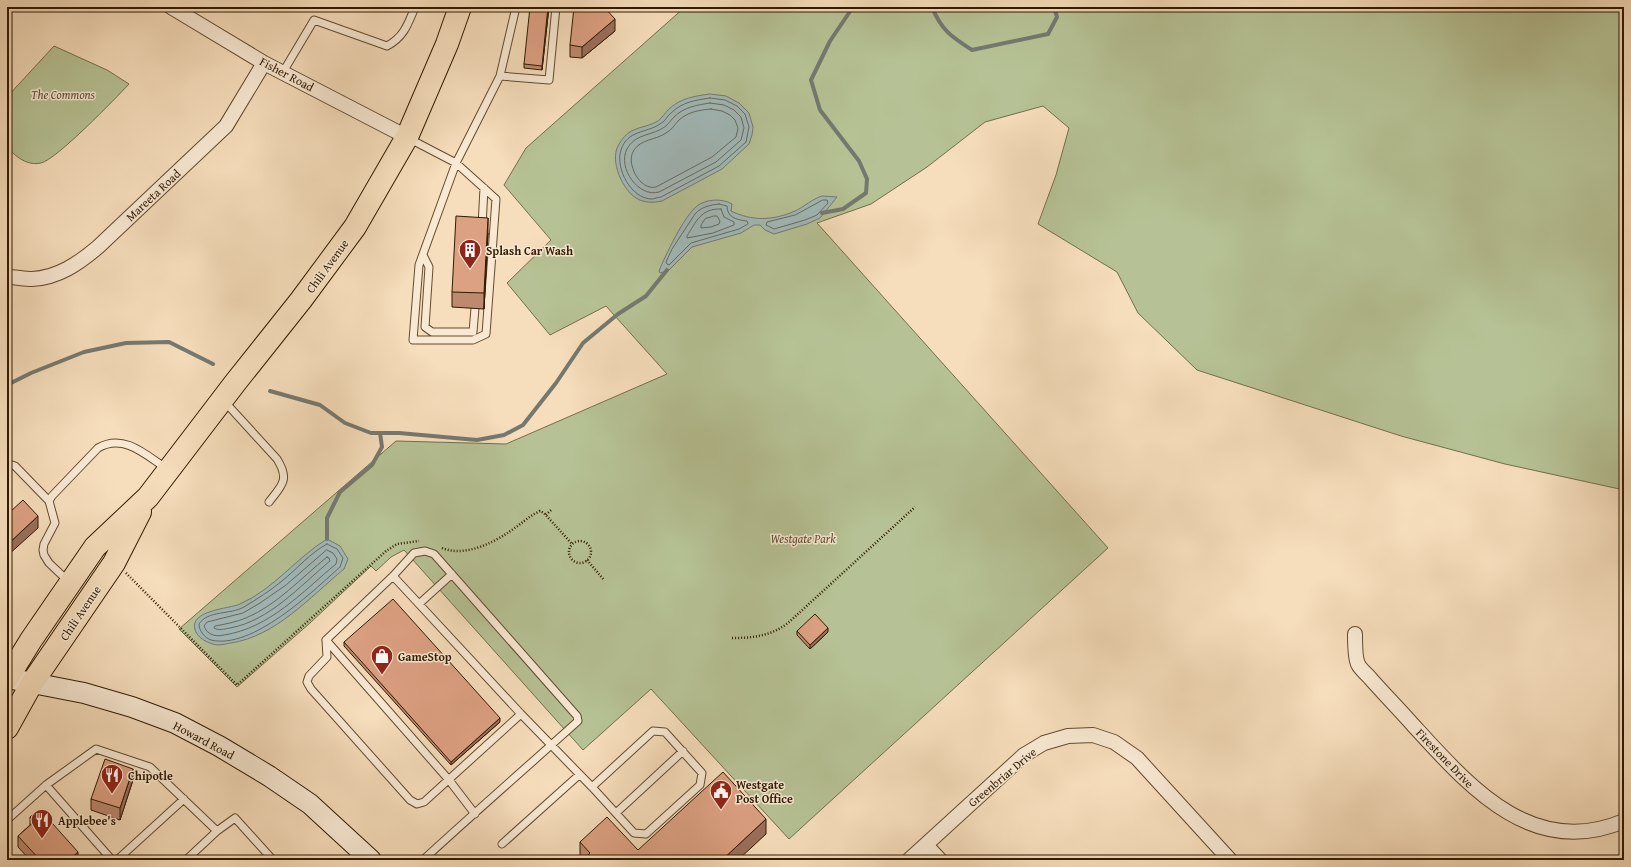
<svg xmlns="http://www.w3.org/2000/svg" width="1631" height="867" font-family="'Gentium Book Plus',serif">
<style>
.green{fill:#b6c295;stroke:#736e4a}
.water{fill:#a1b9ba;stroke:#747970}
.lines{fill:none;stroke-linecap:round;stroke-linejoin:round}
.shore{stroke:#686a5d;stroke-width:1}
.stream{stroke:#747970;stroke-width:4}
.service-casing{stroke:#624b2f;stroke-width:9}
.minor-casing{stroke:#624b2f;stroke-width:16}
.secondary-casing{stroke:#301a00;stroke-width:22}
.primary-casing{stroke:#301a00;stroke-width:24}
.path{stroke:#301a00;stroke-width:2.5;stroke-dasharray:1 2;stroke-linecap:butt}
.service{stroke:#f9e9d3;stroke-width:7}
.minor{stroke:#f9e9d3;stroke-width:14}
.secondary{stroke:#f9e9d3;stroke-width:20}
.primary{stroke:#f6ddbb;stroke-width:22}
.wall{fill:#bd8a70;stroke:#301a00}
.shaded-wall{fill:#9a705b;stroke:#301a00}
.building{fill:#dca082;stroke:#301a00}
.labels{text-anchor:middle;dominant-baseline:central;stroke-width:3;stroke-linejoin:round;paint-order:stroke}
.street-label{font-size:12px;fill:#301a00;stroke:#f9e9d3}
.park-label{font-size:12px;font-style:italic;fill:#584c2d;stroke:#f9e9d3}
.poi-label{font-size:12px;font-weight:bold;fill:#301a00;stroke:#f9e9d3;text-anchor:start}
</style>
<rect width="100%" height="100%" fill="#f6ddbb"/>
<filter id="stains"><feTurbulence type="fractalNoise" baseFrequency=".005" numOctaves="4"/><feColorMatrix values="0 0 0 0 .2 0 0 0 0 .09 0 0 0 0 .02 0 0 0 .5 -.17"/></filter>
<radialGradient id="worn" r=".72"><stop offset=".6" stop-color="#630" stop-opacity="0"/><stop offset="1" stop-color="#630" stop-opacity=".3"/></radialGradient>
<!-- green -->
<path class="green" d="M 685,7 L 1624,7 L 1624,490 L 1505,464 L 1401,436 L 1197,370 L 1138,313 L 1117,272 L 1038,224 L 1056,175 L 1069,128 L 1043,106 L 985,122 L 927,167 L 871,204 L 817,223 L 1108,548 L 789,839 L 651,689 L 583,750 L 404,550 L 391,557 L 376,571 L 371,566 L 310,623 L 237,687 L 179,629 L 396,441 L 506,444 L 667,374 L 606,306 L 550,335 L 507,283 L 551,240 L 504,185 L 526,148 Z
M 54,46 L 107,70 L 129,84 C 116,98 56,160 41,163 C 27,166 16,157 7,147 L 7,97 Z"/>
<!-- water -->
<path class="water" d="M 710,94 L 726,96 L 739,103 L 749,113 L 753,127 L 752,135 L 749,144 L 722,169 L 662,201 C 653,203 644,203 636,198 C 622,189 610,161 618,146 C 629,125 642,130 658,121 C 662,118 665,113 668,110 C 680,98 695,96 710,94 Z
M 822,196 L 837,197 L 820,218 L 807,224 L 774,234 L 765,230 L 760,225 L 754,225 L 741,233 L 692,247 L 668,271 L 660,273 L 659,271 C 665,256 684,216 697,206 C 706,199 722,198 732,204 L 731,211 C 752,221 772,221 795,211 C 804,207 812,199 822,196 Z
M 327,539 L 340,546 L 348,559 L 344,569 C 310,597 276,636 231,643 C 225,644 219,646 213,644 C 206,642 198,638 195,630 C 189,610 229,609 240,604 C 274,589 296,558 327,539 Z"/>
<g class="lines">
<!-- shore -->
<path class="shore" d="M 710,98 L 725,100 L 737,106 L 745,114 L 749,127 L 746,142 L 719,166 L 661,197 C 658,197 654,199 652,199 C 631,199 615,168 621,150 C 627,130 647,133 660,124 C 665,122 667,116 671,113 C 682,102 696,100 710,98 Z
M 710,103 L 724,105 L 734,110 L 741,117 L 744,128 L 741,140 L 716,162 L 659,192 C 639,198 617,168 627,149 C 635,134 650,136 663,128 C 667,126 670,121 674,117 C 684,107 697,105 710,103 Z
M 711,109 L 722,111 L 730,115 L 735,120 L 738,128 L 736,137 L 712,157 L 656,187 C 640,191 625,163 634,150 C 641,139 656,140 666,133 C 672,130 675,124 679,120 C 688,112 699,110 711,109 Z
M 823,200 L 827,200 L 828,203 L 817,215 L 805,220 L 774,229 L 766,225 L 767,222 L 795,215 Z
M 719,204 L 727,206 C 727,217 736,220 747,221 L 748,224 L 739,229 L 691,243 L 669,265 L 667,264 L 666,262 L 672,249 L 695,214 C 701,207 710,205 719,204 Z
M 721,209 L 724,217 L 734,222 L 734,225 L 713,233 L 687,238 L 687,236 C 696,222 701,208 721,209 Z
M 714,216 L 717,216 L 720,221 L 719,224 L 711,227 L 701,228 L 701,225 L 705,219 Z
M 327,544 L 337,549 L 343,558 L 340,567 C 312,592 252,650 211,640 C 205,638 199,631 199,624 C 208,610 230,615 244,607 C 257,599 270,591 282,581 C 297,569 310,553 327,544 Z
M 327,550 L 333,553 L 337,559 L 336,564 C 302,592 270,628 224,635 C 216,637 207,635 204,626 L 207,622 L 243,613 L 260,603 L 286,585 Z
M 327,557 L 329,558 L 330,561 C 300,586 269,621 230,628 C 224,629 219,631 214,628 L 215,626 C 226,624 236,622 246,618 C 277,605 301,578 327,557 Z"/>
<!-- stream -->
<path class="stream" d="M 932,7 C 941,30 952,37 972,50 L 1048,34 L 1057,17 L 1054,7
M 822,213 L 843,209 L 866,193 L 867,179 L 859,161 L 820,110 L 811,80 L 830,41 L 853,7
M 7,385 L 31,373 L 84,352 L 126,343 L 169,342 L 213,364
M 270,391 L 320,405 L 345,423 L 371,433 L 399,433 L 477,440 L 504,435 L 523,425 L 556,383 L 583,343 L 618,314 L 646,296 L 667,270
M 327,539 L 327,518 L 340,492 L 372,465 L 382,447 L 380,433"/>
<!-- service casing -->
<g class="service-casing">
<path id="service" d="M 283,72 L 314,20 L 387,46 C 404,37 408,24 415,7
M 500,76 L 516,7
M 408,138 L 456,163 L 500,76 L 549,80 L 556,7
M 456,163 L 496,199 L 486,334 L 473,340 L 413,340 L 419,265 Z
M 482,226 L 484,188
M 423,255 L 429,267 L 425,327 L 432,332 L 473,332 L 475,308
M 224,401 L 277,459 C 290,480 282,485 269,502
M 7,467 L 12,465 L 15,466 L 49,501
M 393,576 L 521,714 L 592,787 L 653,731 L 665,732 L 702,773 L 700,785 L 646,834 L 634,833 L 592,787
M 68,581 L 49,563 L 44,555 L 43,550 L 44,544 L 55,523 L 49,501 L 52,496 L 98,448 C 124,433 146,455 167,469
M 419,604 L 452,574
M 326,640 L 327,657 L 309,676 L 307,682 L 311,689 L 410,800 L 417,804 L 424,802 L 521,714
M 46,785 L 112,860
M 616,813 L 683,751
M 7,820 L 46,785 L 96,749 L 150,767 L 217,831
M 502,844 L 579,775
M 117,860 L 184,799
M 186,860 L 217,831 L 235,818 L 273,860
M 423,860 C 474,813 527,767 578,721 L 577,716 L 434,554 L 425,551 L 414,553 L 393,576 L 326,640 L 449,780 L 475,814"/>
</g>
<!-- minor casing -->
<g class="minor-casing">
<path id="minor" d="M 171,7 L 264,63 L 407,137
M 7,277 C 15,277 24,279 32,279 C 58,278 79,263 98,247 L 226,126 L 264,63
M 1355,634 C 1355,642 1355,658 1358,664 C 1360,669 1367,674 1370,678 C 1384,694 1399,709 1413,725 C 1469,786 1532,860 1624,821
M 926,845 L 940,860
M 909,860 L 1024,755 L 1044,743 L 1068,736 L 1093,735 L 1114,742 L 1137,758 L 1230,860"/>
</g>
<!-- secondary casing -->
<g class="secondary-casing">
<path id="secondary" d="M 7,678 L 84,693 L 132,707 L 175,723 L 219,746 L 269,776 L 310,804 L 371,860"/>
</g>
<!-- primary casing -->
<g class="primary-casing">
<path id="primary" d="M 7,679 L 31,640 L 95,547 L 148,497 L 235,383 L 301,300 L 355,227 L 407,137 L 447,44 L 460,7
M 7,728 L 32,683 L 114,563 L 140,512"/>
</g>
<!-- path -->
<path class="path" d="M 546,515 L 551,510
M569 552a11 11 0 1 1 22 0a11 11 0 1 1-22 0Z
M 442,548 C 464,557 491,544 509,532 C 520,525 529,516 540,511 L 544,513 L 572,544
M 587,560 L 604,580
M 126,573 L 237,685 L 386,551 L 397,544 L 419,541
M 732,638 C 753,638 771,636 788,623 L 915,507"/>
<!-- service -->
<use href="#service" class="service"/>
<!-- minor -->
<use href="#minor" class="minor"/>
<!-- secondary -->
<use href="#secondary" class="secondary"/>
<!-- primary -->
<use href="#primary" class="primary"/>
</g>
<!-- wall -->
<path class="wall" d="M 549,7 L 542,70 L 524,68 L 524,64 Z
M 615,31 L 582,58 L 570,57 L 570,45 Z
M 488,233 L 484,309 L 452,307 L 452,292 Z
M 797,631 L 828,632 L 810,649 L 797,635 Z
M 344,642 L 500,722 L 451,765 L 344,646 Z
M 133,780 L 120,820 L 91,810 L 91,799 Z
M 30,817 L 78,860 L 30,860 L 18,847 L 18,836 L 30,825 Z
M 766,834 L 583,860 L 580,857 L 580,842 L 638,850 Z"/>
<!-- shaded-wall -->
<path class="shaded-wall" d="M 548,7 L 549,7 L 542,70 L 542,66 Z
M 615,19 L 615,31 L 582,58 L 582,47 Z
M 488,218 L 488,233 L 484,309 L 484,293 Z
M 38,516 L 38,528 L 7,556 L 7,545 Z
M 828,628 L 828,632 L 810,649 L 810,645 Z
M 500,718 L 500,722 L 451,765 L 451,762 Z
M 133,769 L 133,780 L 120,820 L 120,808 Z
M 766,819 L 766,834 L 738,860 L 722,860 Z
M 78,852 L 78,860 L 69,860 Z
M 56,856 L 56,860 L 52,860 Z"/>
<!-- building -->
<path class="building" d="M 530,7 L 548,7 L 542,66 L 524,64 Z
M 574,7 L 597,7 L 600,10 L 603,7 L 604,7 L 615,19 L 582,47 L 570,45 Z
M 456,216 L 488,218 L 484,293 L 452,292 Z
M 23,500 L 38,516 L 7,545 L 7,509 L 10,512 Z
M 393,599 L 500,718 L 451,762 L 344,642 Z
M 815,614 L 828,628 L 810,645 L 797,631 Z
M 105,759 L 133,769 L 120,808 L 91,799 Z
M 723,772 L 766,819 L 722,860 L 583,860 L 590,853 L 580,842 L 607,817 L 638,850 Z
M 35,812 L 40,817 L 44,814 L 78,852 L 69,860 L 59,860 L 56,856 L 52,860 L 40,860 L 18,836 L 35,821 L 30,817 Z"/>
<!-- icons -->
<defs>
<g id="building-pin" transform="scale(1.15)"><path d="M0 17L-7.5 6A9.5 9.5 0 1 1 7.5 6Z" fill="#8f2418" stroke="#f9e9d3"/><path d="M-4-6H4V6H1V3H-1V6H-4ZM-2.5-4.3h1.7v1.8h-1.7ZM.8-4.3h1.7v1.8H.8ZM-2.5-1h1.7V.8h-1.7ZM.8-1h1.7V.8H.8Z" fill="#fff"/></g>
<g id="shop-pin" transform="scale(1.15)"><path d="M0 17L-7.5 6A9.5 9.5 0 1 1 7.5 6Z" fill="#8f2418" stroke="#f9e9d3"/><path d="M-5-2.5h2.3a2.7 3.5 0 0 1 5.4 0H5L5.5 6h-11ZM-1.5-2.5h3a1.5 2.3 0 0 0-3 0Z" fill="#fff"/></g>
<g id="restaurant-pin" transform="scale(1.15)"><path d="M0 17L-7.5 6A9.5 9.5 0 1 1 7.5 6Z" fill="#8f2418" stroke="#f9e9d3"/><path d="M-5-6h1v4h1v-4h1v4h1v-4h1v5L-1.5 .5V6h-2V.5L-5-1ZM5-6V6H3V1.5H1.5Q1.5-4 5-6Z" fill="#fff"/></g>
<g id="civic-pin" transform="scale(1.15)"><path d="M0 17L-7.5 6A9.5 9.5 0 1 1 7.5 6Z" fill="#8f2418" stroke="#f9e9d3"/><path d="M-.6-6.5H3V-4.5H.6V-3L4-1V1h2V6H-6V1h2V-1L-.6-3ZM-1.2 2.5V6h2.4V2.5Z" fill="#fff"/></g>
</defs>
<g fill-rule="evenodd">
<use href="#building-pin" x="470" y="250"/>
<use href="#shop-pin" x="382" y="656"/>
<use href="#restaurant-pin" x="112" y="775"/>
<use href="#civic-pin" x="721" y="791"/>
<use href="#restaurant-pin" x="42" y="820"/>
</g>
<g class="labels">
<!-- street labels -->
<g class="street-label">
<text transform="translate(287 74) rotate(28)">Fisher Road</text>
<text transform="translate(153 195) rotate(-43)">Mareeta Road</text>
<text transform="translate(327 266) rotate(-54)">Chili Avenue</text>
<text transform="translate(80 613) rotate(-56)">Chili Avenue</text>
<text transform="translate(204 740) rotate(28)">Howard Road</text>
<text transform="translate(1445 758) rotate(46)">Firestone Drive</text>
<text transform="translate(1002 777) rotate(-40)">Greenbriar Drive</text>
</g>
<!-- park labels -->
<g class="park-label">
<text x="63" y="94">The Commons</text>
<text x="803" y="538">Westgate Park</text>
</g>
<!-- poi labels -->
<g class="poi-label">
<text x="486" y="250">Splash Car Wash</text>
<text x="398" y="656">GameStop</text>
<text x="128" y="775">Chipotle</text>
<text x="736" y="784">Westgate<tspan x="736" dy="14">Post Office</tspan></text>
<text x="58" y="820">Applebee's</text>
</g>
</g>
<!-- margin -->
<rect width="1631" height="867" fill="none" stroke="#f6ddbb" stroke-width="24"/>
<rect x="8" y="8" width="1615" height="851" fill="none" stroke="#301a00" stroke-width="2"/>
<rect x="12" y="12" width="1607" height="843" fill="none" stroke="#301a00"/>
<rect width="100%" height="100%" filter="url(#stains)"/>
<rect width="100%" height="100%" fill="url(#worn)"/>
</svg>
